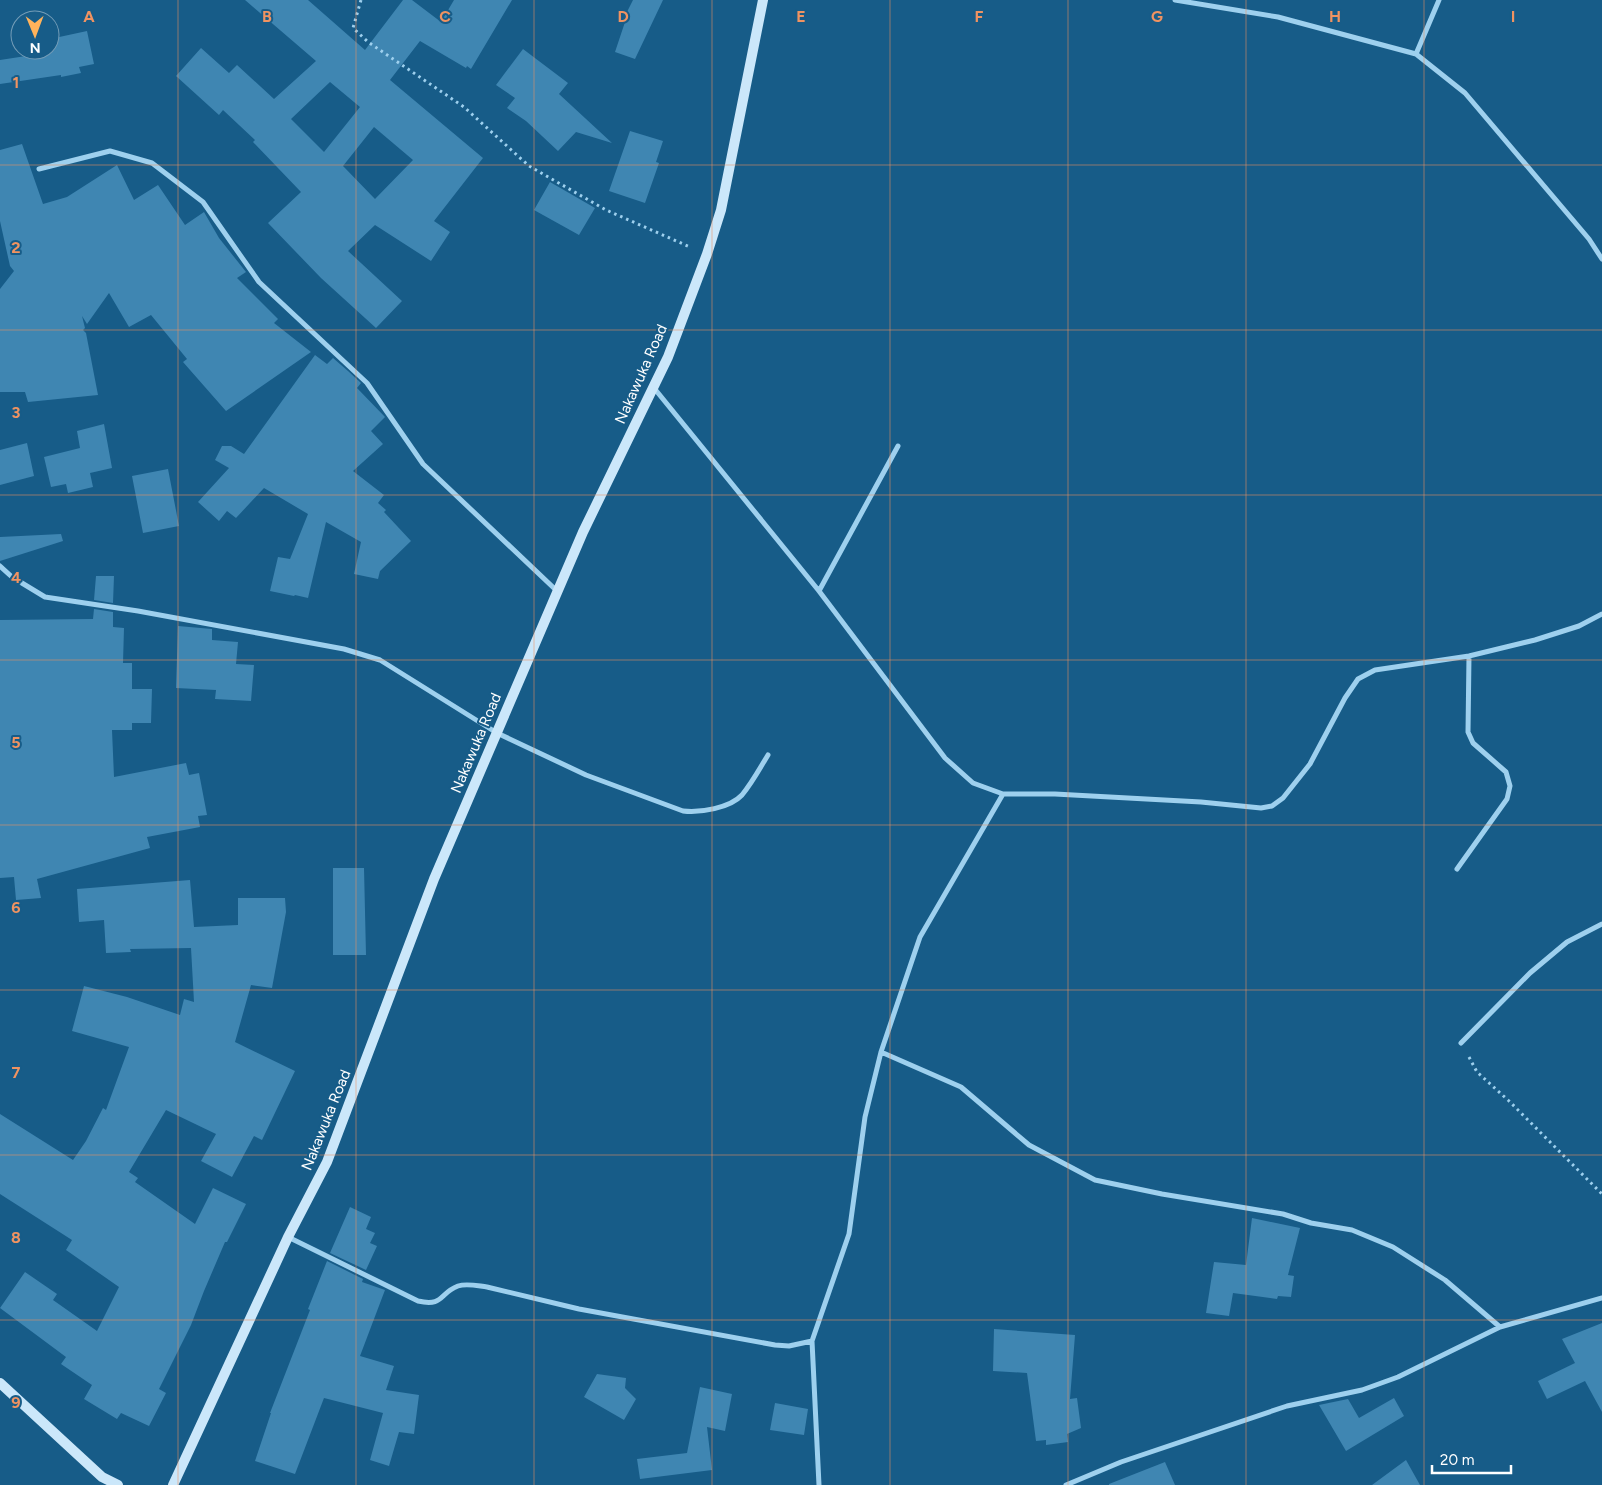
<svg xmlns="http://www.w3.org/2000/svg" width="1602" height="1485" font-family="Figtree,sans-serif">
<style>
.building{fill:#3f86b2;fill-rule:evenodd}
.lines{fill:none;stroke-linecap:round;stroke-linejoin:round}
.path{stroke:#9ed0ee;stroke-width:3;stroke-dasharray:2.5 4;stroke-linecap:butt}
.street{stroke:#9ed0ee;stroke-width:5}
.secondary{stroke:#cbe7fa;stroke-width:10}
.grid{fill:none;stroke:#f09361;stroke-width:1;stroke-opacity:0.55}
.labels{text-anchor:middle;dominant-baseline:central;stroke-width:4;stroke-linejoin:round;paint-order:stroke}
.street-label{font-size:15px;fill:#fff;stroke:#175c88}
.grid-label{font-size:16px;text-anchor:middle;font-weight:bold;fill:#f09361;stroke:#175c88;stroke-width:4;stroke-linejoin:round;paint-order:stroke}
</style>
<rect width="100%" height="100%" fill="#175c88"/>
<!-- building -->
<path class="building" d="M 245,0 L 308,0 L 365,50 L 403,0 L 412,0 L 441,22 L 454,0 L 512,0 L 471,69 L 467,66 L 466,68 L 420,41 L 390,80 L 483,158 L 434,221 L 450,232 L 431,261 L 375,225 L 348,251 L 402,301 L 376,328 L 321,278 L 268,223 L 301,192 L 253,142 L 255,140 L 223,110 L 219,115 L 176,76 L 201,48 L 229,73 L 237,65 L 274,99 L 316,61 ZM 330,82 L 360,107 L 324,152 L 291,119 ZM 374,127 L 413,160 L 375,199 L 343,166 Z
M 633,0 L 663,0 L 635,59 L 615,52 L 626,19 L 624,18 Z
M 87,31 L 94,64 L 79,67 L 81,73 L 61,77 L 61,75 L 0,84 L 0,60 L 39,54 L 38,50 L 50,50 L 50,39 Z
M 523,49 L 568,83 L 559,94 L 612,143 L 576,132 L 558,151 L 526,121 L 507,108 L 515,98 L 496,85 Z
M 630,131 L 663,141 L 656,162 L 659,163 L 645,203 L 609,191 Z
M 22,144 L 43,204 L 67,197 L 117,165 L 134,200 L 158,185 L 185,225 L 204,212 L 219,238 L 246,272 L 237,278 L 278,319 L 274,323 L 311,352 L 226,411 L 183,362 L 187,359 L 151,315 L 129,327 L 109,293 L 87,324 L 82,316 L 85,328 L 83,330 L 86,333 L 98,395 L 28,402 L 25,392 L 0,392 L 0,289 L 14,271 L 10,266 L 0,221 L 0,150 Z
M 550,182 L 595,208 L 579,235 L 534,210 Z
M 315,355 L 327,364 L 333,358 L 348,371 L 361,383 L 357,388 L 385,417 L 371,431 L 383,444 L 353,471 L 384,495 L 378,503 L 386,510 L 384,512 L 411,541 L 380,571 L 378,579 L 354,574 L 361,542 L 326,522 L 308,598 L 295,595 L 294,596 L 270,591 L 278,557 L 290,559 L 308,514 L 264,488 L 236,518 L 227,511 L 219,521 L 198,502 L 229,468 L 215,460 L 222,446 L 231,446 L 244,454 Z
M 104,424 L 112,468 L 90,473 L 93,487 L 68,493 L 66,484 L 51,487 L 44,457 L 80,448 L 77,431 Z
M 27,443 L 34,476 L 0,485 L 0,450 Z
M 168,469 L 179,526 L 143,533 L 132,476 Z
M 61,534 L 63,541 L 0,561 L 0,537 Z
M 96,576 L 114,576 L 113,603 L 94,600 Z
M 94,609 L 113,612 L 113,627 L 124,628 L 123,663 L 132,663 L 132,689 L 152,689 L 151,723 L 132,723 L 132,730 L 112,730 L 114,777 L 186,763 L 189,775 L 199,773 L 207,815 L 198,816 L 200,827 L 147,837 L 150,848 L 37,879 L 41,898 L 16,900 L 14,877 L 0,878 L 0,620 L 93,619 Z
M 178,626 L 212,629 L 212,640 L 238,642 L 236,664 L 254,665 L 251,701 L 215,699 L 216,690 L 176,688 Z
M 333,868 L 364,868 L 366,955 L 333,955 Z
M 190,880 L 194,927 L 238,925 L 238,898 L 285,898 L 286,912 L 272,988 L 251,985 L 235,1042 L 295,1071 L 262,1140 L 254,1136 L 232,1177 L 201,1161 L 216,1134 L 166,1110 L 129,1172 L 138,1178 L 135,1182 L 195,1224 L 213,1188 L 246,1204 L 227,1242 L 225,1242 L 204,1291 L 191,1325 L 159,1389 L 166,1393 L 149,1426 L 121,1413 L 117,1419 L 84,1399 L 92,1385 L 61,1364 L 66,1357 L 0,1308 L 25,1272 L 57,1294 L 53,1300 L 97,1331 L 119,1287 L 66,1250 L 72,1240 L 0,1194 L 0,1114 L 73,1160 L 86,1141 L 103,1108 L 106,1110 L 129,1047 L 72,1031 L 84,986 L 127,997 L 180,1015 L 184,999 L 194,1002 L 191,948 L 130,949 L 131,952 L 106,953 L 104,920 L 79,922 L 77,889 Z
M 350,1207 L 371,1217 L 366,1229 L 375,1233 L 370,1243 L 377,1246 L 366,1270 L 330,1253 Z
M 1252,1218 L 1300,1228 L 1288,1275 L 1294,1276 L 1291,1297 L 1278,1296 L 1277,1299 L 1233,1293 L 1229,1316 L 1206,1313 L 1214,1262 L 1246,1265 Z
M 327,1261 L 363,1279 L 362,1282 L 385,1290 L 360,1356 L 394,1366 L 386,1390 L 419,1395 L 414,1434 L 399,1432 L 389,1466 L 370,1460 L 383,1413 L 324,1398 L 295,1474 L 255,1461 L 271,1413 L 270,1413 L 310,1310 L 308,1309 Z
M 1602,1323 L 1602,1412 L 1585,1381 L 1547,1399 L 1538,1381 L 1575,1363 L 1562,1339 Z
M 994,1329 L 1075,1335 L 1070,1399 L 1077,1398 L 1081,1428 L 1067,1434 L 1068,1442 L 1046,1445 L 1046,1440 L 1036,1441 L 1027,1373 L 993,1371 Z
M 597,1374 L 626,1378 L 625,1388 L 636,1399 L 624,1420 L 584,1397 Z
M 700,1387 L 732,1394 L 725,1431 L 707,1427 L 712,1470 L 640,1479 L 637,1459 L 687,1453 Z
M 1394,1398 L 1404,1416 L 1346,1451 L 1319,1405 L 1348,1399 L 1359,1418 Z
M 775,1403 L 808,1409 L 804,1435 L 770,1430 Z
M 1406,1460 L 1420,1485 L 1372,1485 Z
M 1165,1462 L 1175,1485 L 1109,1485 L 1109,1484 Z"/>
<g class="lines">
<!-- path -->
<path class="path" d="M 361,0 L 353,28 L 368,42 L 464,107 L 529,166 L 606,210 L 690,247
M 1469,1057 L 1477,1072 L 1509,1101 L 1602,1194"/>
<!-- street -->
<path class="street" d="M 1175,0 L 1278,17 L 1416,54 L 1465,93 L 1589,239 L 1602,259
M 1416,54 L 1439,0
M 39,169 L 110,151 L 152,163 L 203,202 L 259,282 L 367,383 L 423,464 L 557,591
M 654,388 L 819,591 L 945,758 L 973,783 L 1003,794 L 1055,794 L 1201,802 L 1261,808 L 1272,806 L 1283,798 L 1310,764 L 1345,698 L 1358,679 L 1375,670 L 1469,656 L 1535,640 L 1579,626 L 1602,614
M 0,566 L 12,577 L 45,597 L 138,611 L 344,649 L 380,660 L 497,733 L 586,775 L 683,811 C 700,813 730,808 742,795 C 752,783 760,768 768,755
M 819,591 L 898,446
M 1457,869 L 1507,799 L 1510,786 L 1506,772 L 1473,743 L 1468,732 L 1469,656
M 1461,1043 L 1530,973 L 1567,942 L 1602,924
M 881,1052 L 961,1087 L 1029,1145 L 1095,1180 L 1162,1194 L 1283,1214 L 1311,1223 L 1352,1230 L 1393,1247 L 1445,1280 L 1500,1327
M 288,1237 L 418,1301 C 444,1307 439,1293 458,1286 C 467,1283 478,1286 487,1287 L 579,1309 L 775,1345 L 789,1346 L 812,1341 L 849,1234 L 865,1117 L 881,1052 L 920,937 L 1003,794
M 812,1341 L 819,1485
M 1066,1485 L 1121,1462 L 1287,1406 L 1362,1390 L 1398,1377 L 1500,1327 L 1602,1298"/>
<!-- secondary -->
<path class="secondary" d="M 0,1383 L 102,1477 L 118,1485
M 173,1485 L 288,1237 L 327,1162 L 434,879 L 583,532 L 668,357 L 707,254 L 721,210 L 763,0"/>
</g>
<!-- grid -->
<path class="grid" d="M 178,0 L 178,1485M 356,0 L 356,1485M 534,0 L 534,1485M 712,0 L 712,1485M 890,0 L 890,1485M 1068,0 L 1068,1485M 1246,0 L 1246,1485M 1424,0 L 1424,1485M 0,165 L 1602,165M 0,330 L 1602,330M 0,495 L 1602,495M 0,660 L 1602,660M 0,825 L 1602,825M 0,990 L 1602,990M 0,1155 L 1602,1155M 0,1320 L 1602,1320"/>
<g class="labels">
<!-- street labels -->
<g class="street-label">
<text transform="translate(641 374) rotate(-66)">Nakawuka Road</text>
<text transform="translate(476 743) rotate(-67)">Nakawuka Road</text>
<text transform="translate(326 1120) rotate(-68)">Nakawuka Road</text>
</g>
</g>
<g class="grid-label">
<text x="89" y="22">A</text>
<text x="267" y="22">B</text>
<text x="445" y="22">C</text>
<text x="623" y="22">D</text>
<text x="801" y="22">E</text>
<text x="979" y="22">F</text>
<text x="1157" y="22">G</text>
<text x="1335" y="22">H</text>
<text x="1513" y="22">I</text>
<text x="16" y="88">1</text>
<text x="16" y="253">2</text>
<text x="16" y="418">3</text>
<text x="16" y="583">4</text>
<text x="16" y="748">5</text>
<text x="16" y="913">6</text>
<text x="16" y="1078">7</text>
<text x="16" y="1243">8</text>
<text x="16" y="1408">9</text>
</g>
<!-- north arrow -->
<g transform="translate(35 35) rotate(179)"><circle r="24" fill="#175c88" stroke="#749db8"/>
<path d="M0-4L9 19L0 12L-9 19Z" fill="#ffb35b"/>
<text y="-8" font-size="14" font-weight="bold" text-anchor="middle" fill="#ffffff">N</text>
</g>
<!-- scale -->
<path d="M1432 1465v8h79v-8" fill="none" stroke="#ffffff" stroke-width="2.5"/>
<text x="1440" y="1465" font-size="15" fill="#ffffff" stroke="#175c88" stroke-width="4" paint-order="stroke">20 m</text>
</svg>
